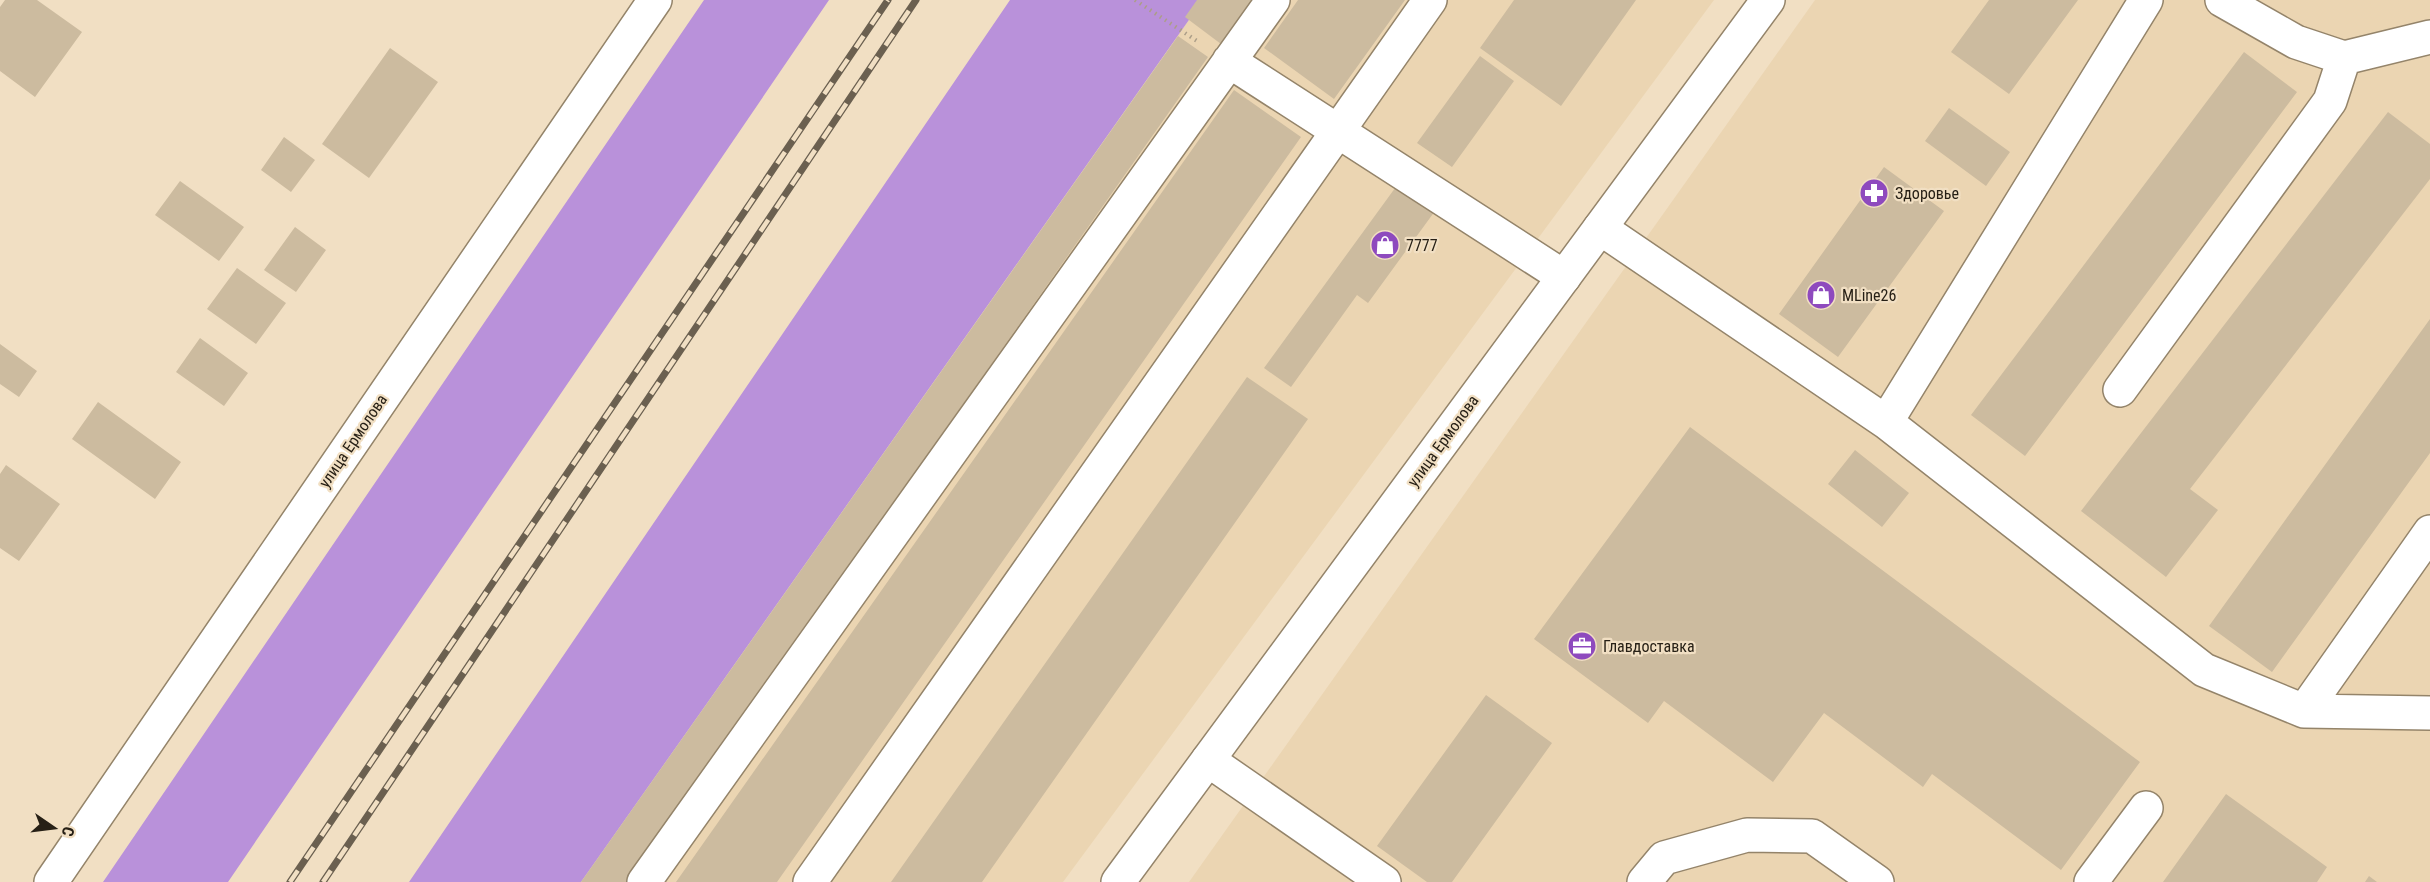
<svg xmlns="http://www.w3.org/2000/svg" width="2430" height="882" font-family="'Roboto Condensed',sans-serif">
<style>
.built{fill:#ebd5b2}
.forest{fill:#b991da}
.building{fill:#ccbb9f}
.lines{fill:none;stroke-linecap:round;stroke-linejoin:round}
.minor-casing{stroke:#94846a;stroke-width:36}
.major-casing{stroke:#94846a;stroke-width:36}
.path{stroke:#ac9e88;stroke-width:4;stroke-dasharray:1.5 4.5;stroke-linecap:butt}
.minor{stroke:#fff;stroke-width:33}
.major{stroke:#fff;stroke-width:33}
.rail-casing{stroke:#6b6050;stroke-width:7}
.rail{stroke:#f1dfc3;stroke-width:4.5;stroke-dasharray:14;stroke-linecap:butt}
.labels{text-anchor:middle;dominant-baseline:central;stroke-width:4.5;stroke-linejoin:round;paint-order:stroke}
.poi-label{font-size:16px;fill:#272016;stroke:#f1dfc3;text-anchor:start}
.street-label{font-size:16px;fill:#272016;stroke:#f1dfc3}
</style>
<rect width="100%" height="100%" fill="#f1dfc3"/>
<!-- built -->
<path class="built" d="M 1203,0 L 1714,0 L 1063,882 L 581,882 Z
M 1815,0 L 2430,0 L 2430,882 L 1189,882 Z"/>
<!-- forest -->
<path class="forest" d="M 704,0 L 829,0 L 228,882 L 103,882 Z
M 1010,0 L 1203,0 L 581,882 L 409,882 Z"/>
<!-- building -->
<path class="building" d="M 5,0 L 37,0 L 82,32 L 35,97 L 0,71 L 0,7 Z
M 1197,0 L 1252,0 L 1221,44 L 1185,17 Z
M 1298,0 L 1405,0 L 1334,99 L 1264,48 Z
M 1514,0 L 1636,0 L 1561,106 L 1480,48 Z
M 1989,0 L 2078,0 L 2009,94 L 1951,52 Z
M 1178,36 L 1208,57 L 626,882 L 581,882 Z
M 390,48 L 438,82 L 369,178 L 322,144 Z
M 2244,52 L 2297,92 L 2025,456 L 1971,415 Z
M 1480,56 L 1514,81 L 1452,167 L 1417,143 Z
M 1234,90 L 1301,137 L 777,882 L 676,882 Z
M 1949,108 L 2010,152 L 1986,186 L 1925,141 Z
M 2388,112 L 2430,144 L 2430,179 L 2190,489 L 2218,510 L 2166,577 L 2081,511 Z
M 284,137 L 315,160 L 291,192 L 261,170 Z
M 1884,167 L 1944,211 L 1838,357 L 1779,314 Z
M 180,181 L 244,227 L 219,261 L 155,215 Z
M 1398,184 L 1435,211 L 1368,303 L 1357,295 L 1291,387 L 1264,368 Z
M 295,227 L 326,250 L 296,292 L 264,270 Z
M 237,268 L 286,303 L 256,344 L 207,309 Z
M 2430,319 L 2430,453 L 2272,672 L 2209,626 Z
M 200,338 L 248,373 L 224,406 L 176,372 Z
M 0,344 L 37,371 L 19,397 L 0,384 Z
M 1247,377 L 1308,419 L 982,882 L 891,882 Z
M 98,402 L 181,462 L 155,499 L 72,439 Z
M 1690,427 L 2140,762 L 2061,870 L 1932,774 L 1923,787 L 1824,713 L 1773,782 L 1664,701 L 1648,723 L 1534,639 Z
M 1855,450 L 1909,493 L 1882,527 L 1828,484 Z
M 6,465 L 60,504 L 19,561 L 0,548 L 0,474 Z
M 1486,695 L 1552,743 L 1452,882 L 1427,882 L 1377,846 Z
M 2226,794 L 2327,867 L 2317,882 L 2163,882 Z
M 2369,876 L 2377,882 L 2365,882 Z"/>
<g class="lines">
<!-- minor casing -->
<g class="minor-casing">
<path id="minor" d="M 2222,0 L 2296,42 L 2344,58 L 2430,37
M 1229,61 L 1564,277
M 1600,228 L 1886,422 L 2204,670 L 2304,711 L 2430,713
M 2120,390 L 2330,101 L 2344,58
M 1886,422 L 2146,0
M 2304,711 L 2430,532
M 1208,760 L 1384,882
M 51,882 L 655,0
M 644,882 L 1273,0
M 810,882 L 1430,0
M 1644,882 L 1664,858 L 1747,835 L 1812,836 L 1877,882
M 2091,882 L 2146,808"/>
</g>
<!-- major casing -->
<g class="major-casing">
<path id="major" d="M 1118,882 L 1768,0"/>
</g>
<!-- path -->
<path class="path" d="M 1135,0 L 1197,41"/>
<!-- minor -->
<use href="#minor" class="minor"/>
<!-- major -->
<use href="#major" class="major"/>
<!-- rail casing -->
<g class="rail-casing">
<path id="rail" d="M 290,882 L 888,0
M 323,882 L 916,0"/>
</g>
<!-- rail -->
<use href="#rail" class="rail"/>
</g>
<!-- icons -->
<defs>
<g id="pharmacy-disc" transform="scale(1.5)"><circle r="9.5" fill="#8e4abe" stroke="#f1dfc3"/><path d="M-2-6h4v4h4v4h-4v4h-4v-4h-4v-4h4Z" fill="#fff"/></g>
<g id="shop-disc" transform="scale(1.5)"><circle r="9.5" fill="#8e4abe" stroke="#f1dfc3"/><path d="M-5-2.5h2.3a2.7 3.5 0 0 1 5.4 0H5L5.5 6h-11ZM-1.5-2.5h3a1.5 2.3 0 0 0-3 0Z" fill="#fff"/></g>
<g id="office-disc" transform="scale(1.5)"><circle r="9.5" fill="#8e4abe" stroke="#f1dfc3"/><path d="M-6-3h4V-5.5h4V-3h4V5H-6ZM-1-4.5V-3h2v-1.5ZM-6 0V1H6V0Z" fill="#fff"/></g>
</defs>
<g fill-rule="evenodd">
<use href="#pharmacy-disc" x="1874" y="193"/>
<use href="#shop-disc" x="1385" y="245"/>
<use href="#shop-disc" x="1821" y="295"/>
<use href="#office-disc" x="1582" y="646"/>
</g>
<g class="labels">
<!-- poi labels -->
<g class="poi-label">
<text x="1895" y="193">Здоровье</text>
<text x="1406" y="245">7777</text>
<text x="1842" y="295">MLine26</text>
<text x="1603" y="646">Главдоставка</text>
</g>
<!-- street labels -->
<g class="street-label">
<text transform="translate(353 441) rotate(-56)">улица Ермолова</text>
<text transform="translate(1443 441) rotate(-54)">улица Ермолова</text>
</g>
</g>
<!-- north arrow -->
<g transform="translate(54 828) rotate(104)" stroke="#f1dfc3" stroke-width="4.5" paint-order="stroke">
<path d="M0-4.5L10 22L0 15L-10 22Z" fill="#272016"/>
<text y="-9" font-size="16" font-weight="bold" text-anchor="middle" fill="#272016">С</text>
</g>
</svg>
